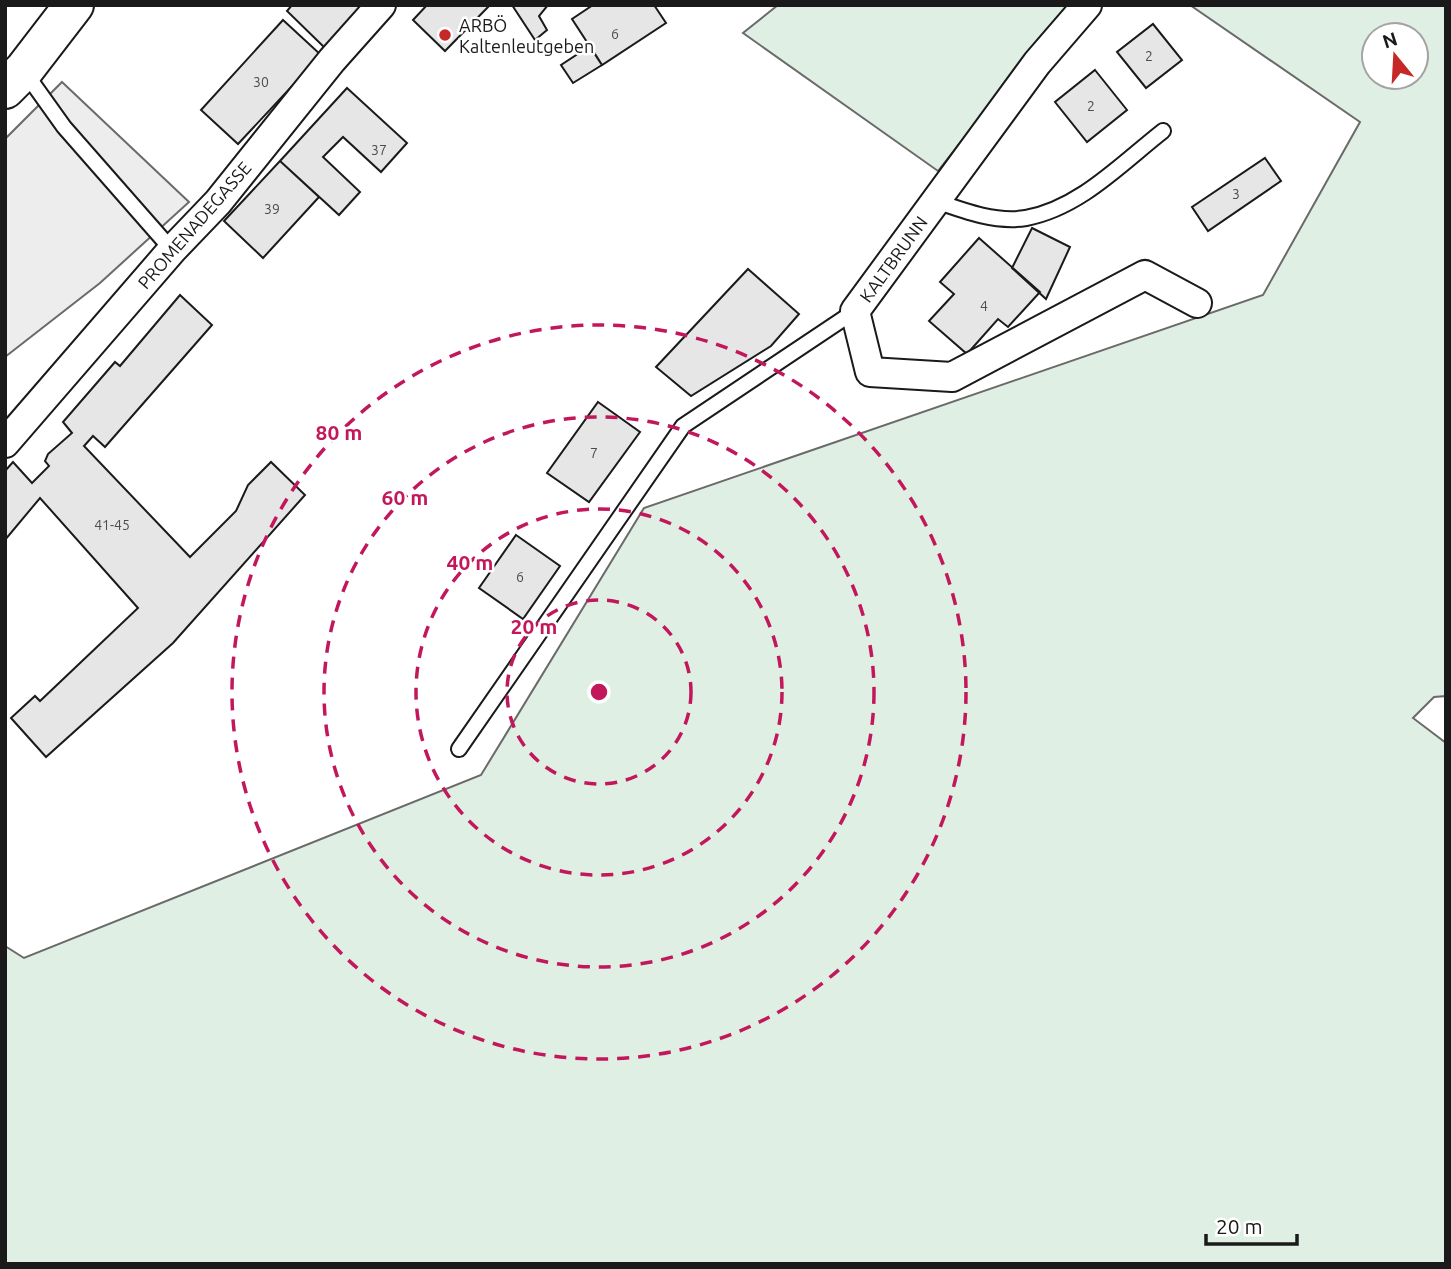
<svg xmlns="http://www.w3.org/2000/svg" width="1451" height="1269" font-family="Ubuntu,sans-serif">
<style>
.green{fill:#e0efe3;stroke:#6a6a6a;stroke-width:2;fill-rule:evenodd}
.parking{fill:#ededed;stroke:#6a6a6a;stroke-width:2}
.building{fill:#e6e6e6;stroke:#1a1a1a;stroke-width:2}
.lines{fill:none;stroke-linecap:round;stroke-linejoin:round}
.lane-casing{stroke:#1a1a1a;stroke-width:18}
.street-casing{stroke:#1a1a1a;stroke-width:32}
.secondary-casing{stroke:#1a1a1a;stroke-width:42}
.lane{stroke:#fff;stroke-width:14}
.street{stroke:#fff;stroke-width:28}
.secondary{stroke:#fff;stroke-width:38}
.ring{fill:none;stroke:#c2185b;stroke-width:3.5;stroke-dasharray:12 9}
.poi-dot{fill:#c62828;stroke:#fff;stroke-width:2.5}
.labels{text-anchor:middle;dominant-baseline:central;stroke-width:5;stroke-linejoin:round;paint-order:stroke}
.number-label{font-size:14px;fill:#4d4d4d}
.poi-label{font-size:18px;fill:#1a1a1a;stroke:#fff;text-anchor:start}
.street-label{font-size:18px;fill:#1a1a1a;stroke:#fff}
.centre{fill:#c2185b;stroke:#fff;stroke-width:3.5}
.ring-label{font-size:21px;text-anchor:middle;font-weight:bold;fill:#c2185b;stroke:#fff;stroke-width:5;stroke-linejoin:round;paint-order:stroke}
</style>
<rect width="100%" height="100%" fill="#fff"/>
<!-- green -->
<path class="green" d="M 778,5 L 1068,5 L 938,171 L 743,33 Z
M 1190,5 L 1446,5 L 1446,696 L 1434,697 L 1413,718 L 1446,743 L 1446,1264 L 5,1264 L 5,946 L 24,958 L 481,775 L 644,508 L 1263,295 L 1360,122 ZM 1374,35 L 1416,35 L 1416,77 L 1374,77 Z"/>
<!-- parking -->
<path class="parking" d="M 62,82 L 189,202 L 100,283 L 5,357 L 5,139 Z"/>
<!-- building -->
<path class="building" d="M 292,5 L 365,5 L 327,50 L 287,11 Z
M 427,5 L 490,5 L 445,51 L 413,20 Z
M 512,5 L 548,5 L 539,16 L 547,30 L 535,40 Z
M 593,5 L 654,5 L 666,23 L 602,65 L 572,19 Z
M 283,20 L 321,55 L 238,144 L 201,110 Z
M 1153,24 L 1182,60 L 1146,88 L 1117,52 Z
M 590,46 L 602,65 L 573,83 L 561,65 Z
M 1095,70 L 1127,110 L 1087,142 L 1055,102 Z
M 347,88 L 407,143 L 381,172 L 343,137 L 323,157 L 360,192 L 339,215 L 280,161 Z
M 1265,158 L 1281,181 L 1208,231 L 1192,207 Z
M 280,161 L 319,197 L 263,258 L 224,221 Z
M 1032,228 L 1070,247 L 1046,299 L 1012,268 Z
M 979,238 L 1040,292 L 1008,327 L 998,319 L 967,354 L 929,321 L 954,294 L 940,282 Z
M 748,269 L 799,314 L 771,346 L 691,396 L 656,367 Z
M 180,295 L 212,325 L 105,447 L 93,436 L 84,446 L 190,557 L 236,511 L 248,485 L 271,462 L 305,495 L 173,643 L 46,757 L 11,718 L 35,696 L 40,701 L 138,608 L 40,498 L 5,540 L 5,471 L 13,462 L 32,483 L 49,466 L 45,461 L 48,454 L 72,433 L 63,422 L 115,362 L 120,366 Z
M 598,402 L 640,432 L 589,502 L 547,473 Z
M 516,535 L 560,566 L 523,619 L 479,588 Z"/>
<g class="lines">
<!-- lane casing -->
<g class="lane-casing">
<path id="lane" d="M 24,71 L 64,127 L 172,250
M 936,201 C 964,211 996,223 1026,218 C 1080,208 1122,163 1163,131
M 459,749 L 683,426 L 855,311"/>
</g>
<!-- street casing -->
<g class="street-casing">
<path id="street" d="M 1087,5 L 1037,63 L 855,311 L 870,372 L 952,377 L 1145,275 L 1197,303
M 5,443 L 172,250 L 218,202 L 332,60 L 381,5"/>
</g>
<!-- secondary casing -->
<g class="secondary-casing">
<path id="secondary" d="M 5,89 L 24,70 L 74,5"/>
</g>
<!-- lane -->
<use href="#lane" class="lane"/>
<!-- street -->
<use href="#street" class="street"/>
<!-- secondary -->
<use href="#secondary" class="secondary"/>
</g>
<!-- distance rings -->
<g class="ring">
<circle cx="599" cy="692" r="92"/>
<circle cx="599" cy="692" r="183"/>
<circle cx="599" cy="692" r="275"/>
<circle cx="599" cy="692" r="367"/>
</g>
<!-- markers -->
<circle class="poi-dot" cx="445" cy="35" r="7"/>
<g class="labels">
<!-- number labels -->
<g class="number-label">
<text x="615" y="34">6</text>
<text x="1149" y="56">2</text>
<text x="261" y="82">30</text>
<text x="1091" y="106">2</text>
<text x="379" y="150">37</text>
<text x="1236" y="194">3</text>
<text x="272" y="209">39</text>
<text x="984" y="306">4</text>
<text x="594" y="453">7</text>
<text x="112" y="525">41-45</text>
<text x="520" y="577">6</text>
</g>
<!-- poi labels -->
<g class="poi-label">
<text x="459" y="25">ARBÖ<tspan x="459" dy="21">Kaltenleutgeben</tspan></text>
</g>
<!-- street labels -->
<g class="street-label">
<text transform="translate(194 225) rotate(-49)">PROMENADEGASSE</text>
<text transform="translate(893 259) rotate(-54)">KALTBRUNN</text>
</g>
</g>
<circle cx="599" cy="692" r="10" class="centre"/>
<g class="ring-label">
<text x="339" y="440">80 m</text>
<text x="405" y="505">60 m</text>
<text x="470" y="570">40 m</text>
<text x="534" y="634">20 m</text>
</g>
<!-- border -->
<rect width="1451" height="1269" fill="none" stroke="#1a1a1a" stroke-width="14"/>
<!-- north arrow -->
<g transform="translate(1395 56) rotate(342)"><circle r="33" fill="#ffffff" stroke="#a3a3a3" stroke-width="2"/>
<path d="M0-5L12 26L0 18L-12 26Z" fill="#c62828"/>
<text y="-10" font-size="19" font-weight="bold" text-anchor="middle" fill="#1a1a1a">N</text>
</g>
<!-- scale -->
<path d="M1206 1234v10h91v-10" fill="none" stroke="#1a1a1a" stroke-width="3.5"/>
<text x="1216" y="1234" font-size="21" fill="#1a1a1a" stroke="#ffffff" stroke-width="5" paint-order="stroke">20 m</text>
</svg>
